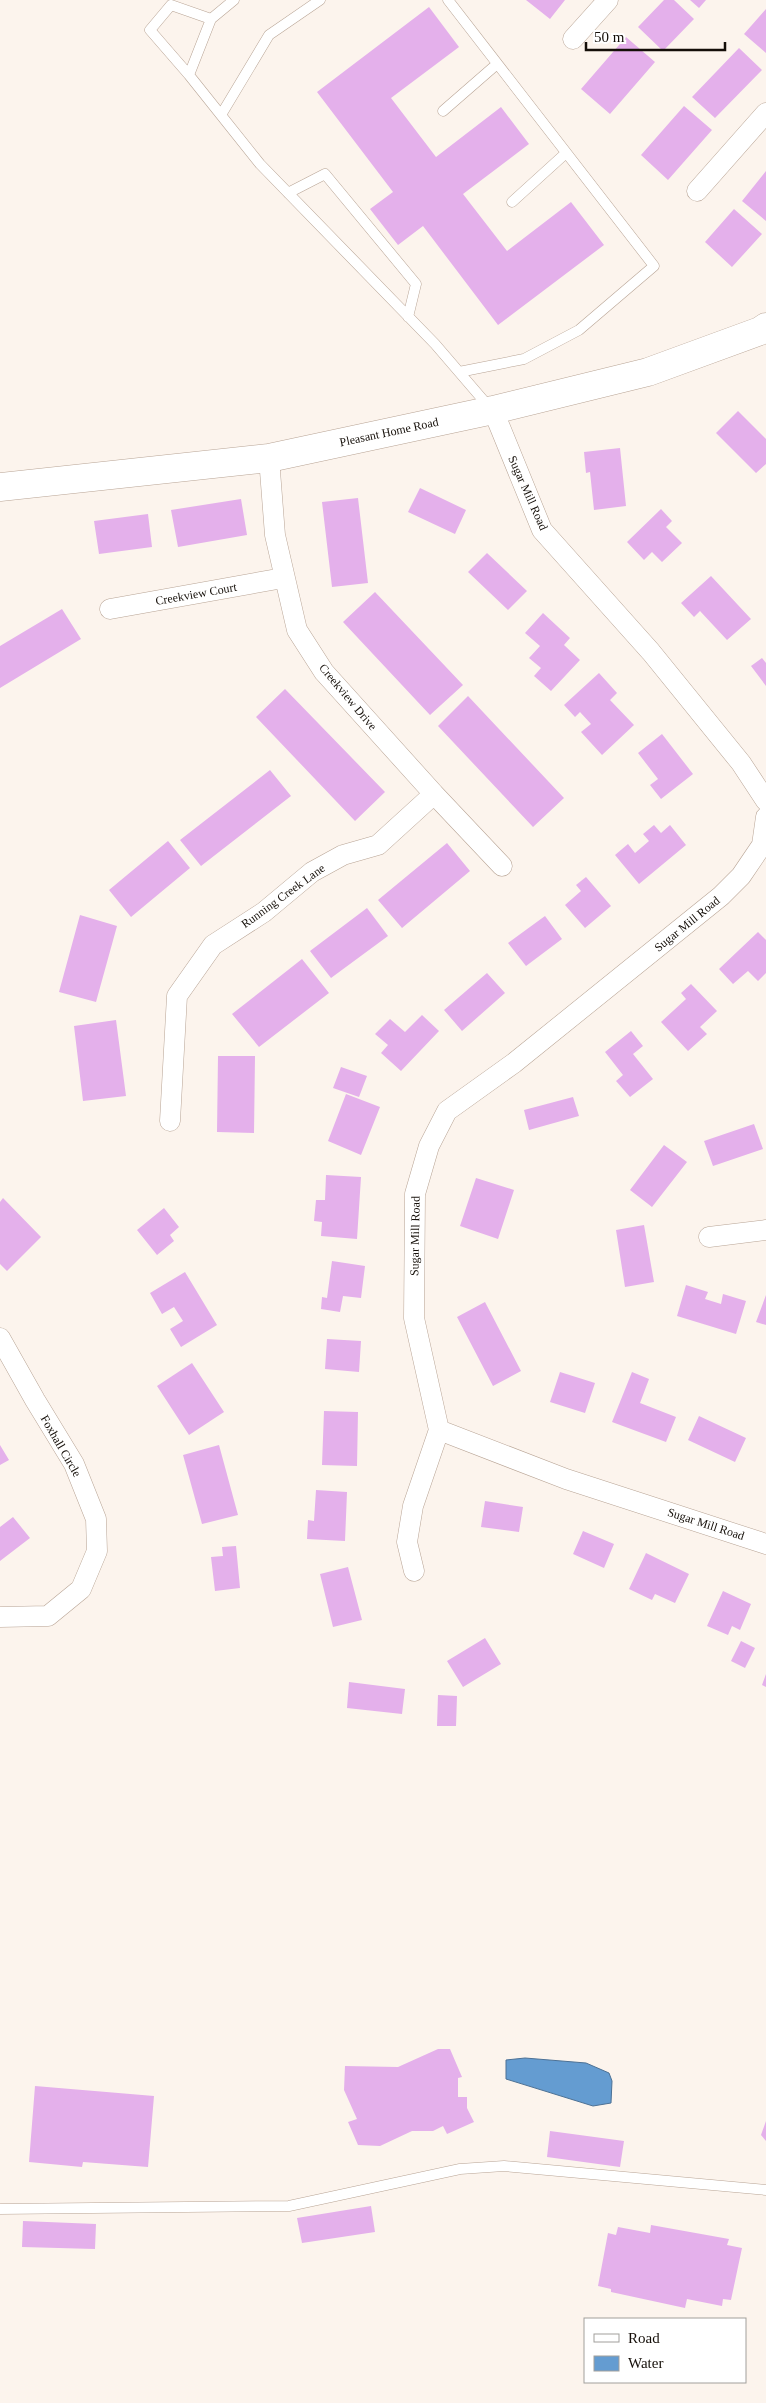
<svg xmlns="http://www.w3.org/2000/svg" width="766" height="2403" font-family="Georgia,serif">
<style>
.water{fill:#649cd1;stroke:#4c7195}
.building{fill:#e4b0eb}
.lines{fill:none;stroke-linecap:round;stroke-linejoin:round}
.lane-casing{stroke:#b8a495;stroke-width:11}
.street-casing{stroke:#b8a495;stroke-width:21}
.secondary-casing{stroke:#b8a495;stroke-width:29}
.lane{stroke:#fff;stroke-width:10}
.street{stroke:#fff;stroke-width:20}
.secondary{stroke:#fff;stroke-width:28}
.labels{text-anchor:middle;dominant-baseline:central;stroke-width:5;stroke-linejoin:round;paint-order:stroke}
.street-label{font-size:12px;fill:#140e08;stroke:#fff}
</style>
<rect width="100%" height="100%" fill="#fcf4ed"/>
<!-- water -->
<path class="water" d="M 525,2058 L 586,2063 L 609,2073 L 612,2081 L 611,2103 L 593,2106 L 506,2079 L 506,2060 Z"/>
<!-- building -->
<path class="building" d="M 526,0 L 565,0 L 550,19 Z
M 664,0 L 674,0 L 694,19 L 663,51 L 638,27 Z
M 690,0 L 706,0 L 699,8 Z
M 429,7 L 459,47 L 391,98 L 436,157 L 501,107 L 529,144 L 463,194 L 507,251 L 571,202 L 604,245 L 498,325 L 423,226 L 398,245 L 370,209 L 393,192 L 317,92 Z
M 766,9 L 766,53 L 744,34 Z
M 626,37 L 655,62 L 610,114 L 581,89 Z
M 739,48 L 762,70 L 715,118 L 692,97 Z
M 684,106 L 712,130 L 668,180 L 641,155 Z
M 766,171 L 766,221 L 742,201 Z
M 734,209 L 762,234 L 732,267 L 705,242 Z
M 738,411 L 766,439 L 766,464 L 756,473 L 716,433 Z
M 620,448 L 626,506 L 594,510 L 590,472 L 586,473 L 584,452 Z
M 420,488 L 466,510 L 455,534 L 408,512 Z
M 358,498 L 368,583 L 332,587 L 322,502 Z
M 241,499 L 247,535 L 178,547 L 171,510 Z
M 661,509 L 672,521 L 666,527 L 682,543 L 662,562 L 652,552 L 644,560 L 627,542 Z
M 148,514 L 152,547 L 99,554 L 94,521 Z
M 487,553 L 527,591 L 508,610 L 468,572 Z
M 711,576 L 751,619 L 727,640 L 700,611 L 694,617 L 681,603 Z
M 375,592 L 463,685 L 430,715 L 343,622 Z
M 62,609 L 81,639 L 0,688 L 0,646 Z
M 543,613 L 570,638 L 564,645 L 580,660 L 551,691 L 534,676 L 541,668 L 529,658 L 540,646 L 525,633 Z
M 762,658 L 766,663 L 766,686 L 751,666 Z
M 599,673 L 617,693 L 610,700 L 634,725 L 602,755 L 581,732 L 591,724 L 580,712 L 575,717 L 564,705 Z
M 285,689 L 385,792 L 355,821 L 256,717 Z
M 468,696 L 564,798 L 533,827 L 438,726 Z
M 662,734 L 693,774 L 661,799 L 650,785 L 658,779 L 638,753 Z
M 270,770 L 291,796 L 201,866 L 180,840 Z
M 654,825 L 661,833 L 670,825 L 686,845 L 639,884 L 615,855 L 628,844 L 635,853 L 649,841 L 643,834 Z
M 168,841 L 190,868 L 131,917 L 109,890 Z
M 447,843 L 470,871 L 402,928 L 378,900 Z
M 586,877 L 611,906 L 585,928 L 565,905 L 581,891 L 576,885 Z
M 367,908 L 388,936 L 331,978 L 310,951 Z
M 80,915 L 117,926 L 96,1002 L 59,992 Z
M 545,916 L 562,939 L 526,966 L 508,943 Z
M 758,932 L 766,940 L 766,973 L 758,981 L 748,971 L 733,984 L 719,969 Z
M 302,959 L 329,993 L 259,1047 L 232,1014 Z
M 487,973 L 505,993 L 462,1031 L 444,1010 Z
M 691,984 L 717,1011 L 700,1027 L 707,1034 L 688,1051 L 661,1022 L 686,999 L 681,993 Z
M 422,1015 L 439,1031 L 401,1071 L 381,1053 L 388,1045 L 375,1034 L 390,1019 L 405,1032 Z
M 116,1020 L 126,1096 L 83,1101 L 74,1026 Z
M 631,1031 L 643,1046 L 633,1054 L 653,1079 L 630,1097 L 616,1081 L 623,1075 L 605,1052 Z
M 218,1056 L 255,1056 L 254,1133 L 217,1132 Z
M 341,1067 L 367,1076 L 359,1097 L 333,1088 Z
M 346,1094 L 380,1107 L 361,1155 L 328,1141 Z
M 573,1097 L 579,1116 L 529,1130 L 524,1110 Z
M 754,1124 L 763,1149 L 713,1166 L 704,1141 Z
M 664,1145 L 687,1162 L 652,1207 L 630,1190 Z
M 326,1175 L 361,1177 L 357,1239 L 321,1236 L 322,1222 L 314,1221 L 316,1200 L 325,1200 Z
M 476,1178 L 514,1190 L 498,1239 L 460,1226 Z
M 3,1198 L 41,1237 L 7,1271 L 0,1264 L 0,1202 Z
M 164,1208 L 179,1227 L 170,1235 L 174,1241 L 157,1255 L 137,1230 Z
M 644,1225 L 654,1282 L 625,1287 L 616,1230 Z
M 332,1261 L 365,1266 L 361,1298 L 343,1296 L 340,1312 L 321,1309 L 322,1297 L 327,1298 Z
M 185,1272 L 217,1325 L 181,1347 L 170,1329 L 183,1321 L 174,1307 L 162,1314 L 150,1293 Z
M 686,1285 L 708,1292 L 705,1299 L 721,1304 L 723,1294 L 746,1301 L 736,1334 L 677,1316 Z
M 766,1295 L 766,1325 L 756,1322 Z
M 485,1302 L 521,1371 L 493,1386 L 457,1317 Z
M 327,1339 L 361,1341 L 359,1372 L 325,1369 Z
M 192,1363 L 224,1412 L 189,1435 L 157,1386 Z
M 560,1372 L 595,1383 L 585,1413 L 550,1402 Z
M 632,1372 L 649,1379 L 640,1403 L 676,1417 L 666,1442 L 612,1422 Z
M 324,1411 L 358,1412 L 357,1466 L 322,1465 Z
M 699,1416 L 746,1438 L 735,1462 L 688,1440 Z
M 0,1445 L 9,1460 L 0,1465 Z
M 219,1445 L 238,1515 L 202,1524 L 183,1455 Z
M 316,1490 L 347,1492 L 345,1541 L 307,1539 L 308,1520 L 314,1521 Z
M 485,1501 L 523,1507 L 519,1532 L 481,1527 Z
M 13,1517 L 30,1538 L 0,1561 L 0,1527 Z
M 583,1531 L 614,1544 L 604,1568 L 573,1554 Z
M 236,1546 L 240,1588 L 215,1591 L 211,1557 L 223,1556 L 222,1547 Z
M 646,1553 L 689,1574 L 675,1603 L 655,1594 L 652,1600 L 629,1589 Z
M 348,1567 L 362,1620 L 333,1627 L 320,1574 Z
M 723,1591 L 751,1604 L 740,1630 L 732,1626 L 728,1635 L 707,1626 Z
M 485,1638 L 501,1664 L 463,1687 L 447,1661 Z
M 741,1641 L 755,1648 L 745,1668 L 731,1661 Z
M 766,1674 L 766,1687 L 762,1685 Z
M 349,1682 L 405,1689 L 402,1714 L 347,1708 Z
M 438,1695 L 457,1696 L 456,1726 L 437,1726 Z
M 438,2049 L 450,2049 L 462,2077 L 458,2078 L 458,2097 L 467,2097 L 467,2108 L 474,2122 L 447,2134 L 443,2126 L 433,2131 L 412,2131 L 380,2146 L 358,2145 L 348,2122 L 357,2119 L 344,2090 L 345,2066 L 398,2067 Z
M 35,2086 L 154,2096 L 148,2167 L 83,2162 L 82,2167 L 29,2162 Z
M 766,2121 L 766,2141 L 761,2135 Z
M 550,2131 L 624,2141 L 620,2167 L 547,2157 Z
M 371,2206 L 375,2232 L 302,2243 L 297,2218 Z
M 23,2221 L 96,2224 L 95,2249 L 22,2247 Z
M 651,2225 L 729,2239 L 727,2245 L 742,2248 L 731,2300 L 723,2299 L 722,2306 L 687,2299 L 685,2308 L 611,2292 L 611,2289 L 598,2286 L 608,2233 L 616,2235 L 618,2227 L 650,2233 Z"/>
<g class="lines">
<!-- lane casing -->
<g class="lane-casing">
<path id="lane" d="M 234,0 L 211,19 L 189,75 L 260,164 L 435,344 L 490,408
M 448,0 L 654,266 L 579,330 L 524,359 L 459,372
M 189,75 L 150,30 L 171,5 L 211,19
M 443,111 L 497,64
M 221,115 L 269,35 L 320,0
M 288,193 L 325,174 L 416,284 L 408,317
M 512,202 L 566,153
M 0,2209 L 289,2206 L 460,2169 L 504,2166 L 766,2190"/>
</g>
<!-- street casing -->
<g class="street-casing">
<path id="street" d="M 573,39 L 608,0
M 697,191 L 766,113
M 493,410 L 542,530 L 651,652 L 741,763 L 766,801
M 269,458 L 275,535 L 297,630 L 324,672 L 434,794 L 502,866
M 110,609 L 283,578
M 766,817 L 762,845 L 741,876 L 721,896 L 514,1063 L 447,1111 L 429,1146 L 415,1194 L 414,1318 L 439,1430 L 566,1479 L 766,1544
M 170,1121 L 177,996 L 213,945 L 264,912 L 312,872 L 343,855 L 378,845 L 434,794
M 709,1237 L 766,1230
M 0,1338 L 35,1400 L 74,1464 L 96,1519 L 97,1551 L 81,1589 L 48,1616 L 0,1617
M 414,1571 L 407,1542 L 413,1506 L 439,1430"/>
</g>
<!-- secondary casing -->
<g class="secondary-casing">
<path id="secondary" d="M 0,487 L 269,458 L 493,410 L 648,372 L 760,331 L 766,327"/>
</g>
<!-- lane -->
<use href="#lane" class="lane"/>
<!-- street -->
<use href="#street" class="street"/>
<!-- secondary -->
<use href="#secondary" class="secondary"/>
</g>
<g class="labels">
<!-- street labels -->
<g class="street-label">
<text transform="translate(389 432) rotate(-12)">Pleasant Home Road</text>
<text transform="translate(528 493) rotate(66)">Sugar Mill Road</text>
<text transform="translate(196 594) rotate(-10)">Creekview Court</text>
<text transform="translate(348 697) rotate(50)">Creekview Drive</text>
<text transform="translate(283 896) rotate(-36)">Running Creek Lane</text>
<text transform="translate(687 924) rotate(-39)">Sugar Mill Road</text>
<text transform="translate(415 1236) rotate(-89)">Sugar Mill Road</text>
<text transform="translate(61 1446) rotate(60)">Foxhall Circle</text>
<text transform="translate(706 1524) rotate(18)">Sugar Mill Road</text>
</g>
</g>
<!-- legend -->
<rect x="584" y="2318" width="162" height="65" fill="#ffffff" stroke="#a19f9c"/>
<rect x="594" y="2334" width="25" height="8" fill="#ffffff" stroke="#a19f9c"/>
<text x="628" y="2343" font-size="15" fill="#140e08">Road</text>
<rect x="594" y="2356" width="25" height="15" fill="#649cd1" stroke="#a19f9c"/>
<text x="628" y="2368" font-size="15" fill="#140e08">Water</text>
<!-- scale -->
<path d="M586 42v8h139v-8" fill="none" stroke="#140e08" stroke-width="2.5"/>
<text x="594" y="42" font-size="15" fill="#140e08" stroke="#ffffff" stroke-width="4" paint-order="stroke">50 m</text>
</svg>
